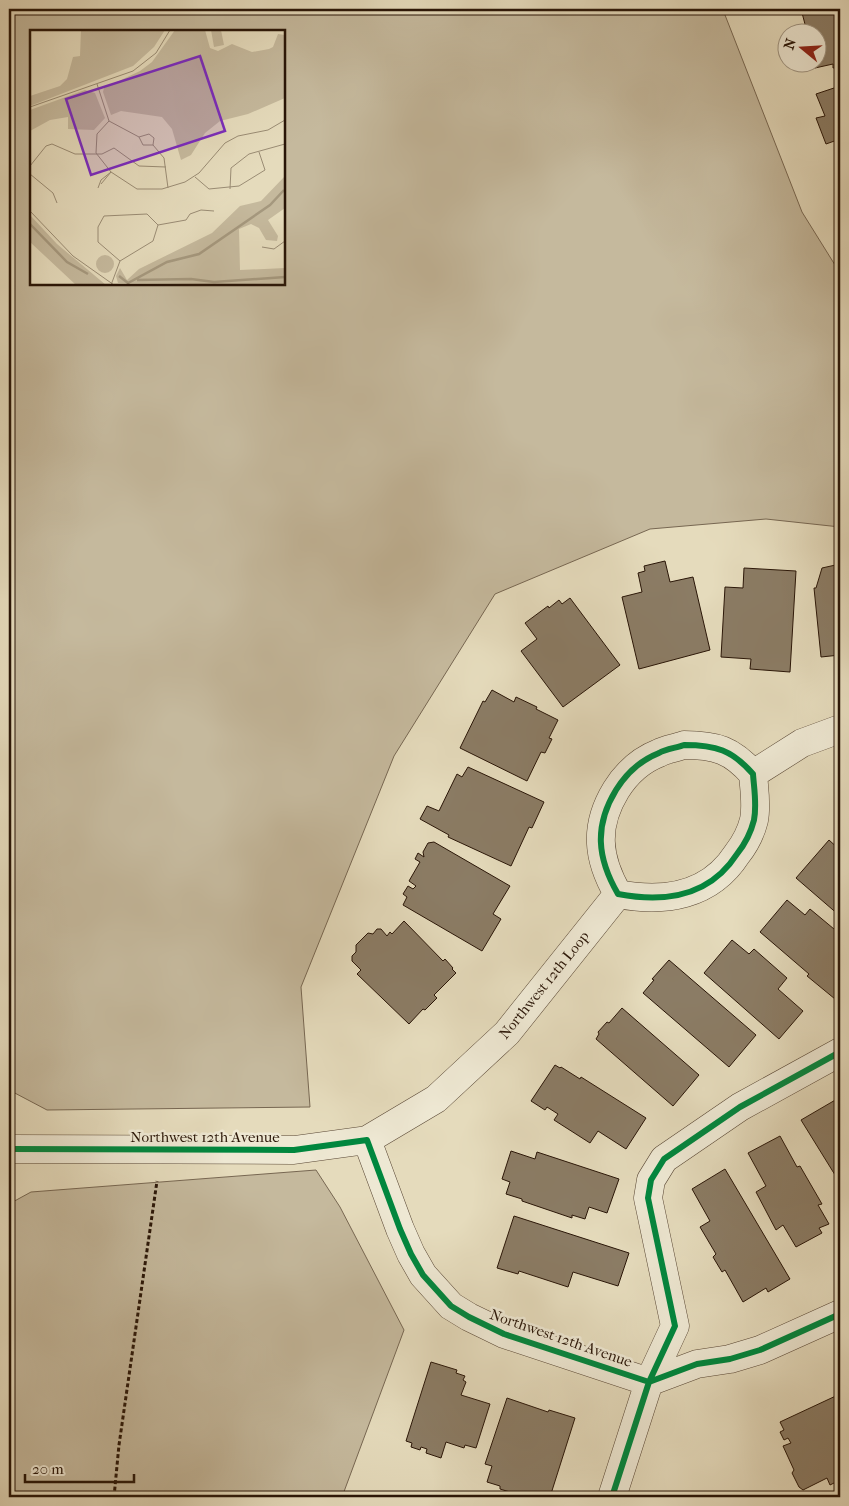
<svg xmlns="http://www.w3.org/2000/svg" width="849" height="1506" font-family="'IM FELL French Canon',serif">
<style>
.green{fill:#c5b99d;stroke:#776752;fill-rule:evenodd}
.building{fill:#8b7c65;stroke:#291507}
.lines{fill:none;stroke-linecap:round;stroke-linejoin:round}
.minor-casing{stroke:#584634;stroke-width:29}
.path{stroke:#291507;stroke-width:3;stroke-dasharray:4 2.5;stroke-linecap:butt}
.minor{stroke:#eee8d3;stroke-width:28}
.cycleway-casing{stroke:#eee8d3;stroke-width:9}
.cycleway{stroke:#00873e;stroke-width:6}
.labels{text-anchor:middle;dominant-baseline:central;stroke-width:5;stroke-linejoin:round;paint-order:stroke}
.street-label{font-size:15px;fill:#291507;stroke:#eee8d3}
.inset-river{fill:none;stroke:#a5987e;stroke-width:2.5}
.inset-road{fill:none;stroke:#9a8c74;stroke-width:1}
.view{fill:#7b2cbf;fill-opacity:0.15;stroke:#7b2cbf;stroke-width:2.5}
.inset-edge{fill:none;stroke:#291507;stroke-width:2.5}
</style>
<rect width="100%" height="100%" fill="#e5dbbc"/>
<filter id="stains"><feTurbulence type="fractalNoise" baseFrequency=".004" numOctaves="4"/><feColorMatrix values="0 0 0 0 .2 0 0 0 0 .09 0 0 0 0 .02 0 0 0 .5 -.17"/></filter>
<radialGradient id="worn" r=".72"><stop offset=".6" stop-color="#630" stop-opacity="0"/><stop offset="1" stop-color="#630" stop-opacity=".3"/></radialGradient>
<!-- green -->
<path class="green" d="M 9,9 L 725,9 L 725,15 L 802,212 L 840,273 L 840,527 L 766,519 L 650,529 L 495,594 L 394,756 L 301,987 L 310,1107 L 47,1110 L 11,1091 L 9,1072 ZM 31,31 L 284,31 L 284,284 L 31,284 Z
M 316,1170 L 340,1207 L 404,1330 L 342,1497 L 9,1497 L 9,1204 L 31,1192 Z"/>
<!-- building -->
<path class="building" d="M 801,9 L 840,9 L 840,67 L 833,68 L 833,64 L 815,68 L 813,62 L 816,62 L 816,32 L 801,32 L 801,30 L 806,28 Z
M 840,86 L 840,139 L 826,144 L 816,118 L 825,116 L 816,94 Z
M 665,561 L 670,582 L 693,577 L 710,650 L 639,669 L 622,597 L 642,592 L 638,573 L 645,571 L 644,566 Z
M 840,564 L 840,655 L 821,657 L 814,588 L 816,588 L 822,568 Z
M 744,568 L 796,571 L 790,672 L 750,669 L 751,659 L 721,657 L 725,587 L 743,588 Z
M 570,598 L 620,665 L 563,707 L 521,651 L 537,639 L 525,623 L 548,606 L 549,608 L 559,600 L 562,604 Z
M 492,690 L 514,702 L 516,697 L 537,707 L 536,709 L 558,720 L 549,738 L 552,739 L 545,753 L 541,752 L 527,781 L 460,748 L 483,701 L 485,702 Z
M 468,767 L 544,802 L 532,828 L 529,827 L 511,866 L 448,837 L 449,835 L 420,819 L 427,806 L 439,811 L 457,774 L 462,777 Z
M 829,840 L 840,850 L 840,916 L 796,878 Z
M 434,842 L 510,886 L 493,914 L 501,919 L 482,951 L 403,905 L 407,897 L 403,894 L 408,886 L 413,889 L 416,886 L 409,881 L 420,862 L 415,859 L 418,853 L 424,857 L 423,852 L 428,843 Z
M 787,900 L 805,915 L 810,909 L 840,934 L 840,993 L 835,999 L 807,976 L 809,974 L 760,932 Z
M 404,921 L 443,961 L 445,959 L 453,968 L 452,969 L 456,973 L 434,995 L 437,998 L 425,1010 L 423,1009 L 409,1024 L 357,974 L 361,970 L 352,961 L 352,956 L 356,952 L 356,945 L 368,933 L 373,934 L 377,929 L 381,929 L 387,936 L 390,932 L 392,934 Z
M 732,940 L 749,954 L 754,949 L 787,978 L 778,989 L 803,1011 L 779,1039 L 704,973 Z
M 669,960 L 756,1035 L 729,1067 L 643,993 L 654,980 L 652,979 Z
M 622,1008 L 699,1075 L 673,1106 L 596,1039 L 599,1034 L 598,1032 L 607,1022 L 609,1023 Z
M 555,1065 L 560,1068 L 561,1067 L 580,1079 L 581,1077 L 646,1118 L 626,1149 L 598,1131 L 590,1143 L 554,1120 L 558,1114 L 547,1107 L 545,1110 L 531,1101 Z
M 837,1099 L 840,1106 L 840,1183 L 801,1120 Z
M 780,1136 L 797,1167 L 800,1166 L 822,1204 L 818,1205 L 829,1224 L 819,1228 L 822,1233 L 796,1247 L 783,1225 L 776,1230 L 756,1192 L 766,1186 L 748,1153 Z
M 511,1151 L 535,1159 L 537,1152 L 619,1179 L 607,1213 L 589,1207 L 585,1219 L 572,1215 L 572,1218 L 522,1201 L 522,1199 L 506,1194 L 510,1182 L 502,1179 Z
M 725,1169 L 790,1279 L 768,1292 L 766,1288 L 743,1302 L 725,1270 L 722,1272 L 713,1257 L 716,1254 L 700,1227 L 710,1221 L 692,1189 Z
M 514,1216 L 629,1253 L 618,1286 L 573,1272 L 568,1287 L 519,1271 L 518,1274 L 497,1268 Z
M 431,1362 L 457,1370 L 456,1373 L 465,1376 L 463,1380 L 466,1382 L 461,1395 L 490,1404 L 476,1448 L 465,1445 L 464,1448 L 446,1442 L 441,1458 L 426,1453 L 427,1449 L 421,1447 L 420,1450 L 411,1447 L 412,1443 L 406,1441 Z
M 840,1394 L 840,1480 L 830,1485 L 827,1478 L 803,1490 L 799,1487 L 792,1473 L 794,1470 L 783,1446 L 791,1443 L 788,1438 L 784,1440 L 780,1432 L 784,1430 L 780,1422 Z
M 507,1398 L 548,1412 L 549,1410 L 575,1418 L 550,1497 L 543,1495 L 543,1497 L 529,1492 L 526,1497 L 500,1489 L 500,1486 L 487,1482 L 492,1466 L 485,1464 Z"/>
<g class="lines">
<!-- minor casing -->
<g class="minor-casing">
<path id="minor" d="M 684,745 C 716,745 732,750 753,774 C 754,788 757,805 754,820 C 751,832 745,844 737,854 C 710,896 665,903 618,894 C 597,858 594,826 616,790 C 626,774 641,760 659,753 C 666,749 676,748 684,745 Z
M 753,774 L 802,743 L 840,729
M 367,1140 L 436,1099 L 507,1033 L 618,894
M 9,1149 L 294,1150 L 367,1140 L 400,1229 L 411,1254 L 423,1275 L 451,1306 L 469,1317 L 504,1334 L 649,1382 L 697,1364 L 730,1359 L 760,1350 L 840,1314
M 612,1497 L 649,1382 L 675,1326 L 648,1198 L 651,1180 L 664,1159 L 740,1107 L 840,1052"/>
</g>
<!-- path -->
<path class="path" d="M 114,1497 L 119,1445 L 157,1181"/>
<!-- minor -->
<use href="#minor" class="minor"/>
<!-- cycleway casing -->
<g class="cycleway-casing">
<path id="cycleway" d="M 684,745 C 716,745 732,750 753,774 C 754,788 757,805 754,820 C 751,832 745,844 737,854 C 710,896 665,903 618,894 C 597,858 594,826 616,790 C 626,774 641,760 659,753 C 666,749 676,748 684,745 Z
M 9,1149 L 294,1150 L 367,1140 L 400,1229 L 411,1254 L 423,1275 L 451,1306 L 469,1317 L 504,1334 L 649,1382 L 697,1364 L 730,1359 L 760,1350 L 840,1314
M 612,1497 L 649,1382 L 675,1326 L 648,1198 L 651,1180 L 664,1159 L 740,1107 L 840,1052"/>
</g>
<!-- cycleway -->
<use href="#cycleway" class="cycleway"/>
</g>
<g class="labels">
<!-- street labels -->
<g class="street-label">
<text transform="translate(544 985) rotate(-51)">Northwest 12th Loop</text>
<text x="205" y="1137">Northwest 12th Avenue</text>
<text transform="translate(561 1338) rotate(19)">Northwest 12th Avenue</text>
</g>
</g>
<!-- overview -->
<g transform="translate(30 30)">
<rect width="255" height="255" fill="#e5dbbc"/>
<path d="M 51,0 L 135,0 L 124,17 L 103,36 L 0,76 L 0,66 L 30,56 L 37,49 L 43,27 L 50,26 ZM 145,0 L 175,0 L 180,18 L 188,21 L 202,14 L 222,22 L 239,19 L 243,17 L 248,4 L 255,5 L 255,68 L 218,84 L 190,91 L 175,103 L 161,125 L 151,130 L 142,99 L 132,87 L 91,81 L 81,85 L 73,62 L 74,58 L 110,41 L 122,32 ZM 181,0 L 191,0 L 194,15 L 184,17 ZM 55,60 L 65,63 L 75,88 L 64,100 L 38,99 L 38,87 L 20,90 L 0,101 L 0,80 ZM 255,146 L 255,178 L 238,190 L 248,206 L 247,211 L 236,210 L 229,198 L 221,194 L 209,199 L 210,240 L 255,238 L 255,255 L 88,253 L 86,246 L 90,238 L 97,250 L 109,239 L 182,203 L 210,176 L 231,171 ZM 0,185 L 27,214 L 76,255 L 46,255 L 0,212 ZM66 234a9 9 0 1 1 18 0a9 9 0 1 1-18 0Z" fill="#c5b99d"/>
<path class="inset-river" d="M 0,194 L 37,232 L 58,244M 89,246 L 98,253 L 137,232 L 169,224 L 240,175 L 254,160M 107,250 L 161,249 L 184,252 L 255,247"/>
<path class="inset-road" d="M 67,54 L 79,91 L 67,104 L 66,123 L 81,142 L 107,159 L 132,159 L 155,152 L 169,143 L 195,113 L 208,106 L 238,100 L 255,90M 0,77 L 103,41 L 126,23 L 140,0M 79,91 L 109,107 L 113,115 L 123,115M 109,107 L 119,104 L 124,108 L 123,115M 123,115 L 134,128 L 138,158M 0,136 L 16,116 L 22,114 L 45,124 L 72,124 L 84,118 L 109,136 L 136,137M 0,144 L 23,163 L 27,173M 165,147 L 179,159 L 209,156 L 235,140 L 229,122M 68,158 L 71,150 L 81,142 L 71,154M 200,159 L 201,138 L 219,124 L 255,114M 0,181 L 43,226 L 84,255M 128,195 L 156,190 L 160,184 L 171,180 L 184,181M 232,217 L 244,219 L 255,211M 90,231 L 68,212 L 68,197 L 74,186 L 117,184 L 128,195M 81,255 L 90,231 L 123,211 L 128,195"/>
<path class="view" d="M 170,26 L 195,101 L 61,145 L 36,69 Z"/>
<rect width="255" height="255" class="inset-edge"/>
</g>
<!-- margin -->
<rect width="849" height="1506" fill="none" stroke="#e5dbbc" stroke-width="30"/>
<rect x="10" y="10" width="829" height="1486" fill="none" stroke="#291507" stroke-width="2.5"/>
<rect x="15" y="15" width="819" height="1476" fill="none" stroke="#291507"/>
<!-- north arrow -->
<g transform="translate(802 48) rotate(288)"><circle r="24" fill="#eee8d3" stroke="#9f9481"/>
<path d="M0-4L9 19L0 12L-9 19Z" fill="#8f2418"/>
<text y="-8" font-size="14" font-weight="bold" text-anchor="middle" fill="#291507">N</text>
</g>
<!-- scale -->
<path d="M25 1474v8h109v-8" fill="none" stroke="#291507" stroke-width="2.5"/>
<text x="32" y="1474" font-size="15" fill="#291507" stroke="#eee8d3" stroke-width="4" paint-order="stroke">20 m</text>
<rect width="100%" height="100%" filter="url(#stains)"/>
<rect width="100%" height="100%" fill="url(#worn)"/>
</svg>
